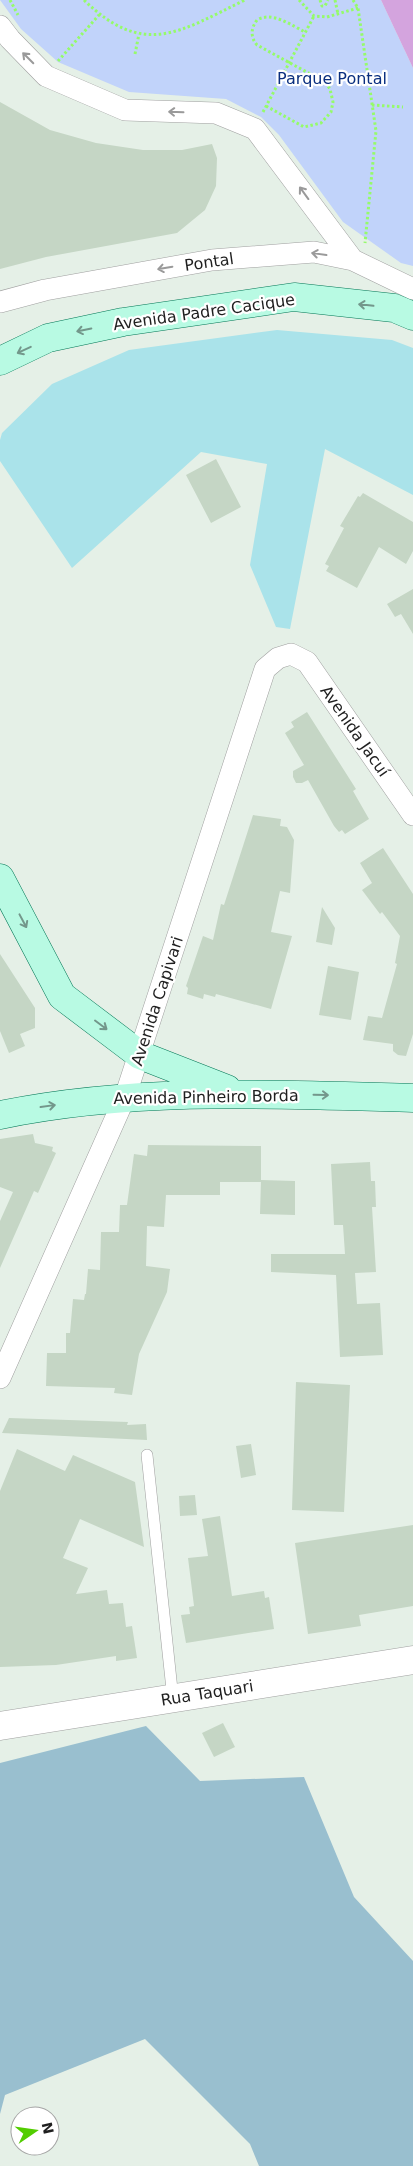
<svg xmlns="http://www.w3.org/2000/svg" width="413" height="2166" font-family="'DejaVu Sans',sans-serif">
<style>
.grass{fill:#aae3ea}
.forest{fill:#99bfcf}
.park{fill:#c1d3fa}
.water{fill:#d4a4de}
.building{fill:#c5d6c5}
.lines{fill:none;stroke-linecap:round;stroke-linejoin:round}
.service-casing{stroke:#a0a0a0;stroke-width:12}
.minor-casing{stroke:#a0a0a0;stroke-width:22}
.tertiary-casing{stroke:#a0a0a0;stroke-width:29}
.secondary-casing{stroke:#047756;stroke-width:29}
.path{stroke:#95fb6a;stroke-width:3;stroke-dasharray:2.5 2.5;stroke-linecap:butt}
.service{stroke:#fff;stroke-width:11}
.minor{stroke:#fff;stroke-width:21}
.tertiary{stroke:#fff;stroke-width:28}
.secondary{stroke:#b8fae3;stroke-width:28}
.oneway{stroke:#9a9a9a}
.oneway2{stroke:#73978b}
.labels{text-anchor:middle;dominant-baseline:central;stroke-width:4.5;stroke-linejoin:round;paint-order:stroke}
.park-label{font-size:16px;fill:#0a2f7f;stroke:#fff}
.street-label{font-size:16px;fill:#1f1f1f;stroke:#fff}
</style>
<rect width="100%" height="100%" fill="#e5f0e7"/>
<!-- grass -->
<path class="grass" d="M 277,330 L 392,340 L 413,348 L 413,495 L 325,449 L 290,629 L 276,627 L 250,565 L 267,464 L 201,452 L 72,568 L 0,461 L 0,440 L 2,433 L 52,384 L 129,350 Z"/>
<!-- forest -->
<path class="forest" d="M 146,1726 L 200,1781 L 304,1777 L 354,1897 L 413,1961 L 413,2166 L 259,2166 L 250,2144 L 145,2039 L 5,2095 L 0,2114 L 0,1763 Z"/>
<!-- park -->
<path class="park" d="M 0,0 L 381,0 L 413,68 L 413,266 L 401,263 L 343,222 L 279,135 L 261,117 L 226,99 L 129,92 L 58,62 L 21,29 Z"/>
<!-- water -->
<path class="water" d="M 381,0 L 413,0 L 413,68 Z"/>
<!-- building -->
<path class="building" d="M 0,102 L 50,130 L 96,143 L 143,150 L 182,150 L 212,144 L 217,158 L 216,186 L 205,210 L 177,233 L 46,257 L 0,269 Z
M 216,459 L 241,507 L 211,523 L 186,475 Z
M 363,493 L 413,522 L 413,551 L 406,564 L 379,547 L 357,588 L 326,571 L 329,566 L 325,564 L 344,528 L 340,526 L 358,496 L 360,497 Z
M 413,589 L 413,634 L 401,614 L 395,617 L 387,604 Z
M 307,712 L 356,789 L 353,791 L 369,819 L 345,834 L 342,830 L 339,832 L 334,826 L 308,780 L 302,783 L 296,783 L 293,777 L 293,771 L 304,765 L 285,733 L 294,727 L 291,722 Z
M 253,815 L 281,819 L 280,826 L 287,827 L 294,840 L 290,893 L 280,891 L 271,932 L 292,936 L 271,1009 L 216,994 L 215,997 L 204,994 L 203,999 L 187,994 L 188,988 L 186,986 L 203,936 L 213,940 L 221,904 L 224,905 Z
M 383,848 L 413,894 L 413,1034 L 406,1056 L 398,1055 L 393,1051 L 393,1044 L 363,1040 L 368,1016 L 382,1018 L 397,964 L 395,963 L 400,936 L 382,912 L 380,914 L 362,890 L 372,883 L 360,863 Z
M 322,907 L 335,928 L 332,945 L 316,942 Z
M 0,954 L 35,1008 L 35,1028 L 20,1034 L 25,1046 L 9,1053 L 0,1031 Z
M 328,966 L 359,972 L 351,1020 L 319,1015 Z
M 33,1134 L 35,1143 L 53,1147 L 52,1151 L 56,1153 L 38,1193 L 34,1191 L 0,1268 L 0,1221 L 13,1192 L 0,1187 L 0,1139 Z
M 148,1145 L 261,1146 L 261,1182 L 220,1182 L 220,1195 L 166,1195 L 164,1227 L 147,1226 L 146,1266 L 170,1269 L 167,1292 L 139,1354 L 132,1395 L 114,1393 L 115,1388 L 46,1386 L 47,1353 L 66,1353 L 66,1333 L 70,1333 L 73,1299 L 84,1300 L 85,1294 L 86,1294 L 88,1269 L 100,1270 L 101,1232 L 119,1232 L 120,1205 L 127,1205 L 134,1154 L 147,1156 Z
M 370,1162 L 371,1181 L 375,1181 L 376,1207 L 372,1207 L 376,1272 L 355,1273 L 357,1304 L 380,1303 L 383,1355 L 340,1357 L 336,1275 L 271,1272 L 271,1254 L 345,1254 L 343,1225 L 334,1225 L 331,1164 Z
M 261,1180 L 295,1181 L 295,1215 L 260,1214 Z
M 296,1382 L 350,1385 L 344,1512 L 292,1510 Z
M 9,1418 L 128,1422 L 127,1425 L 146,1424 L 147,1440 L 2,1433 Z
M 251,1444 L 256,1475 L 241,1478 L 236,1446 Z
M 17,1449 L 65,1471 L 73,1455 L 135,1482 L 144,1547 L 80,1519 L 63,1558 L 88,1568 L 76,1594 L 107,1590 L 109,1604 L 123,1603 L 126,1627 L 132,1626 L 137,1658 L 116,1661 L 116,1656 L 56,1665 L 0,1667 L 0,1491 Z
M 195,1495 L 197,1515 L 180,1516 L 179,1496 Z
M 220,1516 L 232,1596 L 264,1591 L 265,1598 L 269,1597 L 274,1629 L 186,1643 L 181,1615 L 190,1614 L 189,1607 L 194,1606 L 188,1558 L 208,1556 L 202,1519 Z
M 413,1525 L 413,1606 L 359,1615 L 361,1626 L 308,1634 L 295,1543 Z
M 223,1723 L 235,1747 L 214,1757 L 202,1733 Z"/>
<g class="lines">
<!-- service casing -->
<g class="service-casing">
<path id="service" d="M 147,1455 L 173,1699"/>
</g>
<!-- minor casing -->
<g class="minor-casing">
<path id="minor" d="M 0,26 L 10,39 L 46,76 L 125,110 L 216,113 L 255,129 L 353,260
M 0,302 L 45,290 L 212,260 L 314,252 L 353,260 L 413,289
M 0,1378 L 125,1097 L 265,669 L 278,658 L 291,654 L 307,662 L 413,815"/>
</g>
<!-- tertiary casing -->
<g class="tertiary-casing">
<path id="tertiary" d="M 0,1726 L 413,1660"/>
</g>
<!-- secondary casing -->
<g class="secondary-casing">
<path id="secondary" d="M 0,361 L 48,338 L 123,322 L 294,297 L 394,308 L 413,316
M 0,878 L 62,996 L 140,1055 L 227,1089
M 0,1115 C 136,1087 275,1094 413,1098"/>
</g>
<!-- path -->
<path class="path" d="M 10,0 L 18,15
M 84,0 C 144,59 181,31 245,0
M 299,0 L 314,16 L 327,17 L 358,8
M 320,0 L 322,6 L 325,6 L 328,0
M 335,0 L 338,14
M 353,0 L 358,8 L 376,131 L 365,243
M 135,54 L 139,34
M 58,61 L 99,15
M 372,105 L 403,107
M 266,106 L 304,127 L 321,123 L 331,112 L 333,102 L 330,89 L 325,82 L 257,45 C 250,37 251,28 257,20 C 272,11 291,25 305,32
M 263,112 L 314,16"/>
<!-- service -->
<use href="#service" class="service"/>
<!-- minor -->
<use href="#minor" class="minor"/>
<!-- tertiary -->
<use href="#tertiary" class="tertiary"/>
<!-- secondary -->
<use href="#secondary" class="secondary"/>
</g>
<!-- one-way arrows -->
<defs><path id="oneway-shaft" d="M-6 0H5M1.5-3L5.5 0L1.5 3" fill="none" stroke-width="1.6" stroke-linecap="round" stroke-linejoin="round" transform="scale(1.25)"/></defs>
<g class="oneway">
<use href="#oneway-shaft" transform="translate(28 58) rotate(-135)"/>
<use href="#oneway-shaft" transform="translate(176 112) rotate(-178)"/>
<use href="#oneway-shaft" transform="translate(304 193) rotate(-126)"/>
<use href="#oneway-shaft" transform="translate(319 254) rotate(-172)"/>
<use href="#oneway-shaft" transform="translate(165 268) rotate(170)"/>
</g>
<g class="oneway2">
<use href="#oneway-shaft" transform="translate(366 305) rotate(-174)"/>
<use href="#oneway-shaft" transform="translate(84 330) rotate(168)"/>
<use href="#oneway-shaft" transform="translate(24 350) rotate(155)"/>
<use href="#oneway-shaft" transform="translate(23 921) rotate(62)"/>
<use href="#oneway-shaft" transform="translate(101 1025) rotate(37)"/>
<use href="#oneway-shaft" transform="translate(321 1095) rotate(1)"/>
<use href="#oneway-shaft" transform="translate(48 1106) rotate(-8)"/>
</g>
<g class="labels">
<!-- park labels -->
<g class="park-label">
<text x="332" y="78">Parque Pontal</text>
</g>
<!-- street labels -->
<g class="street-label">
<text transform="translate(209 262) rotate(-8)">Pontal</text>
<text transform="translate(204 312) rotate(-8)">Avenida Padre Cacique</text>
<text transform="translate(355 731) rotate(55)">Avenida Jacuí</text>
<text transform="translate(157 1001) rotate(-72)">Avenida Capivari</text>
<text transform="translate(206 1097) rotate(-1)">Avenida Pinheiro Borda</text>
<text transform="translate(207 1693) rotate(-9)">Rua Taquari</text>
</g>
</g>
<!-- north arrow -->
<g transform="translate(35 2131) rotate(77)"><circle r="24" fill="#ffffff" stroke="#a5a5a5"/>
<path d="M0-4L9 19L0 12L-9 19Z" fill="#52cd00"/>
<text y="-8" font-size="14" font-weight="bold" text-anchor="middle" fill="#1f1f1f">N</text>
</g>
</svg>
